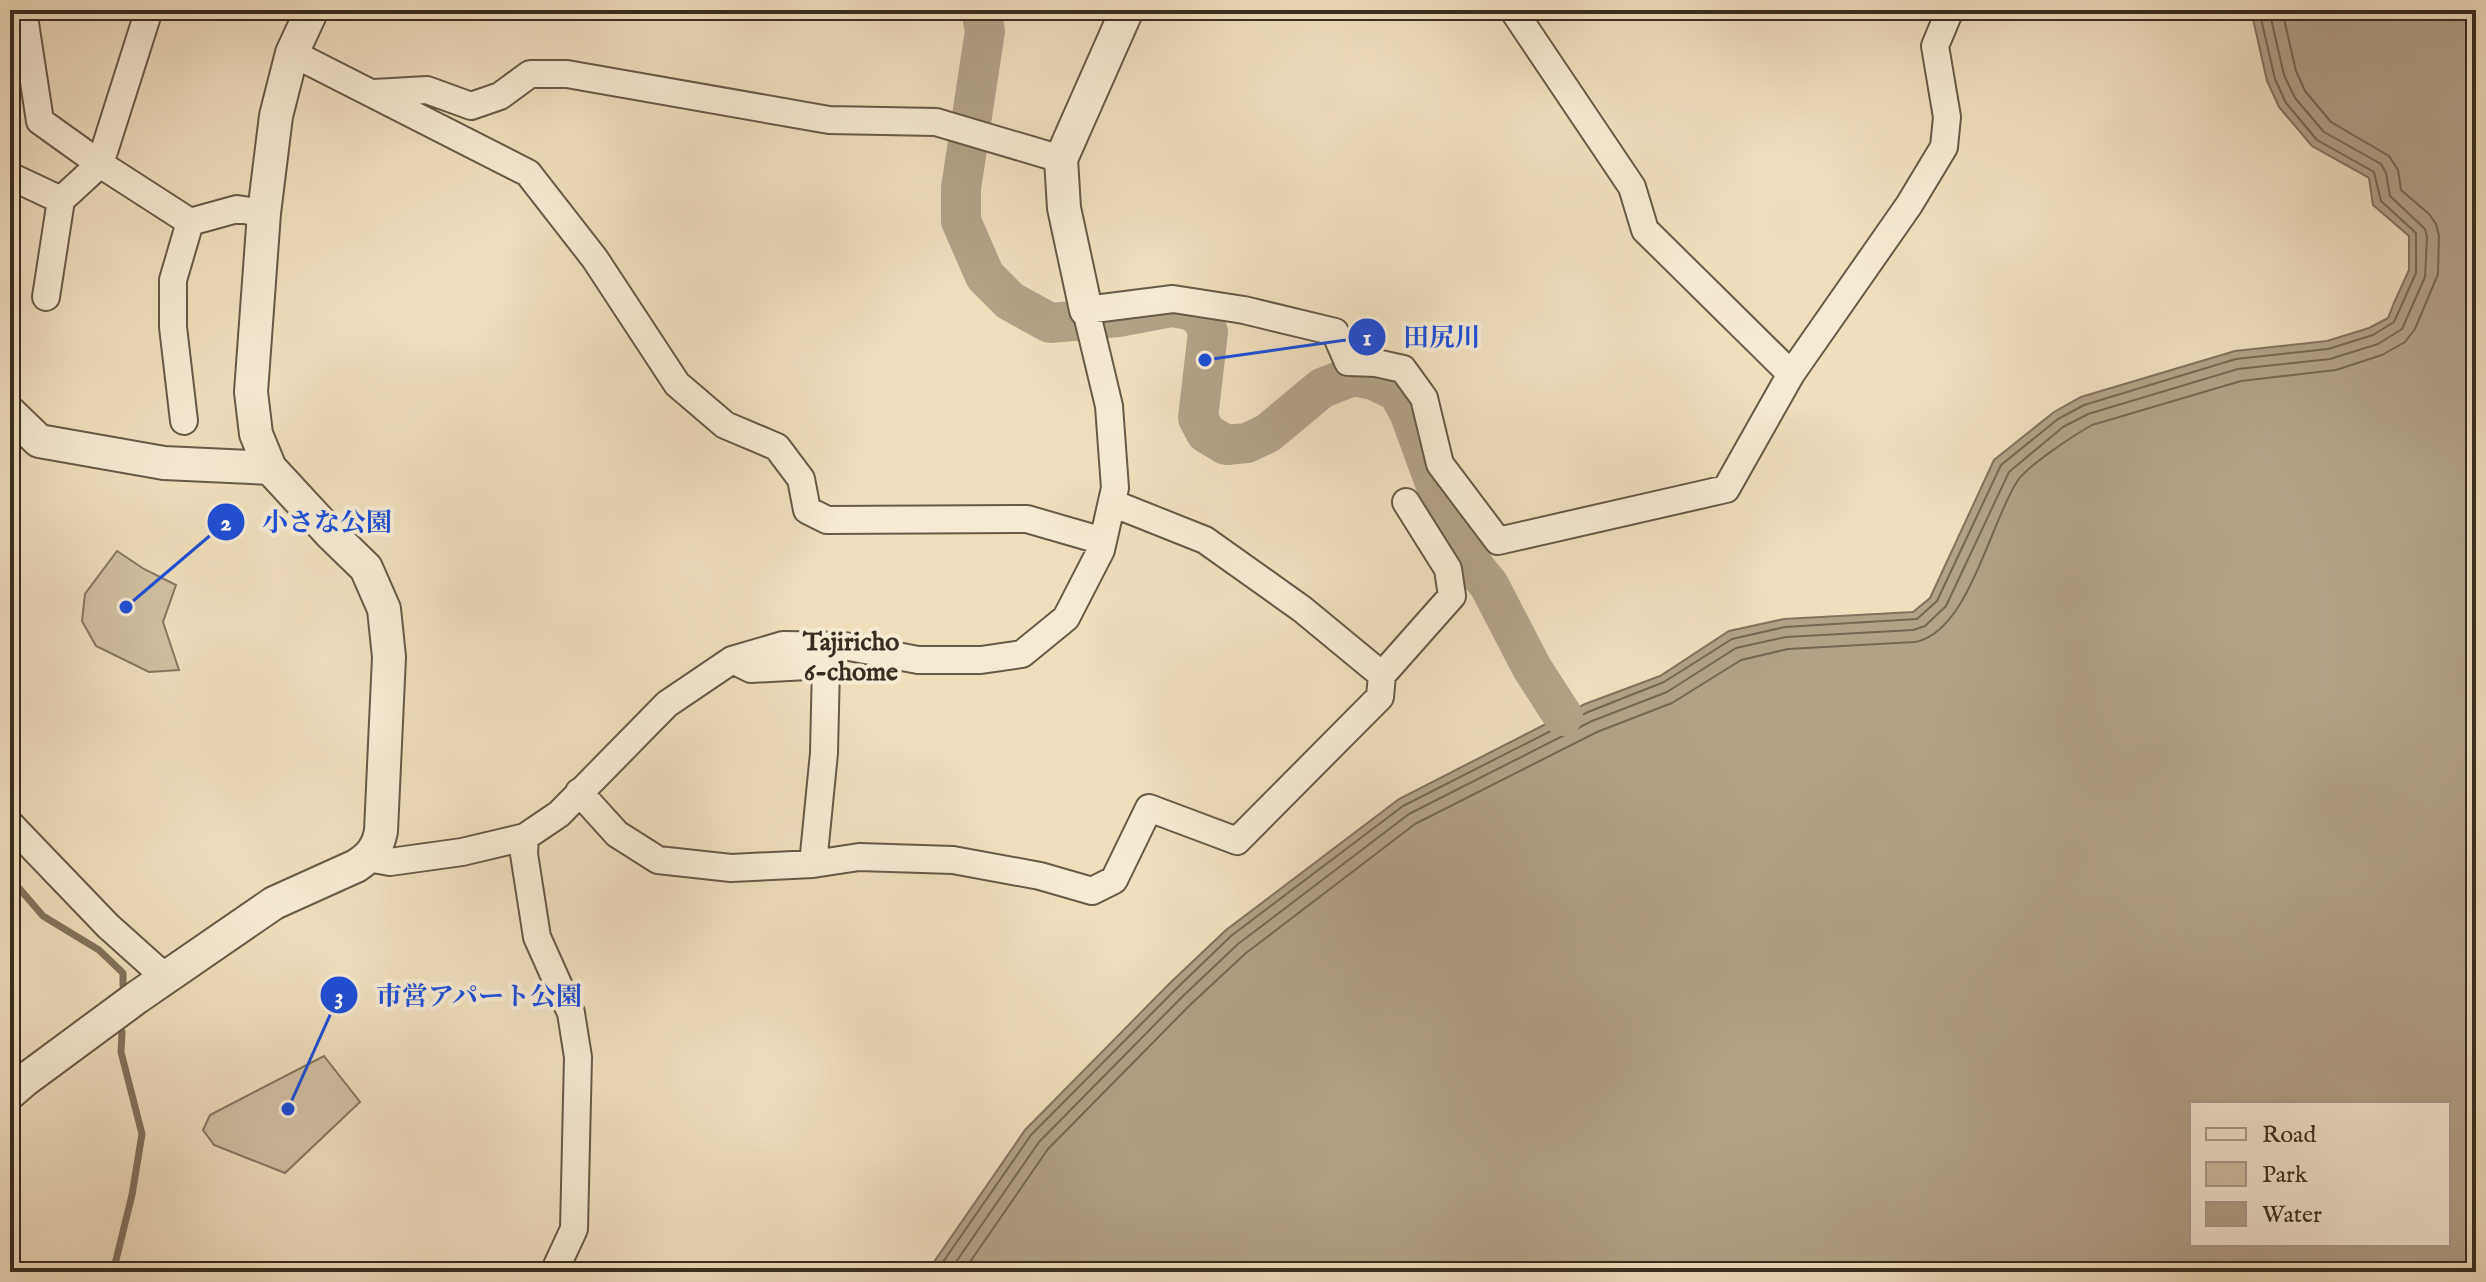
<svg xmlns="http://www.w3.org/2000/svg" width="2486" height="1282" font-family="'IM FELL English','Noto Serif JP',serif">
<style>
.green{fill:#d0c1a3;stroke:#847762;stroke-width:2}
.water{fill:#b1a288;stroke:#81735f;stroke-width:2;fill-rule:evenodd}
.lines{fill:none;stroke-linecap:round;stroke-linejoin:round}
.shore{stroke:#746855;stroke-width:2}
.stream{stroke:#81735f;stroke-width:7}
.river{stroke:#b1a288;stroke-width:40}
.minor-casing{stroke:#665a49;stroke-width:30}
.tertiary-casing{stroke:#665a49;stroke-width:36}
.minor{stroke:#f5ead4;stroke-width:26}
.tertiary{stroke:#f5ead4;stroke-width:32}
.labels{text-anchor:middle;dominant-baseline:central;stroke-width:8;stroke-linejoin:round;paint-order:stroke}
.neighbourhood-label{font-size:26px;font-weight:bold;fill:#382d22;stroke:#f5ead4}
.leader{fill:none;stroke:#1d4ed8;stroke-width:3}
.callout-dot{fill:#1d4ed8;stroke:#f5ead4;stroke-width:3}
.mark-label{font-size:24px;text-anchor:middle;font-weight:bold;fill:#fff}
.callout-label{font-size:26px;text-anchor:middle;font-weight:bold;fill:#1d4ed8;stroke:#f5ead4;stroke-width:8;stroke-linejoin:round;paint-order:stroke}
</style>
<rect width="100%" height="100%" fill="#efdfbd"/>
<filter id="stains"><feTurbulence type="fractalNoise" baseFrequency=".0025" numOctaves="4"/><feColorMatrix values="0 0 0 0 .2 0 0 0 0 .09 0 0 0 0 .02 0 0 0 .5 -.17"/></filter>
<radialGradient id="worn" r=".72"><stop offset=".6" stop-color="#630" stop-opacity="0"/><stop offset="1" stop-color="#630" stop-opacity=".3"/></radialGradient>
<!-- green -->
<path class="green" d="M 117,551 L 144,569 L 176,585 L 163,622 L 179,670 L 149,672 L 96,646 L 82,621 L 85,594 Z
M 324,1056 L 360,1102 L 285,1173 L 214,1145 L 203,1130 L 210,1115 Z"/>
<!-- water -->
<path class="water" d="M 2251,10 L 2476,10 L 2476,1272 L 927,1272 L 1025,1130 L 1169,984 L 1226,930 L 1399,799 L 1585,704 L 1660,676 L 1729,631 L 1784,619 L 1913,612 L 1930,598 L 1994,460 L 2054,412 L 2081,397 L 2235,351 L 2327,341 L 2369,328 L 2388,318 L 2394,303 L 2409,270 L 2409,236 L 2373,205 L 2369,178 L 2312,146 L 2279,107 L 2267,81 ZM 2192,1104 L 2448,1104 L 2448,1244 L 2192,1244 Z"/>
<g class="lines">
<!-- shore -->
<path class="shore" d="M 936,1272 L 1031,1135 L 1175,990 L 1231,936 L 1403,806 L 1588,712 L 1664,682 L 1732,639 L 1785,627 L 1917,619 L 1937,601 L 2001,465 L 2058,419 L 2084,405 L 2236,359 L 2328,349 L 2373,335 L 2394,322 L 2416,273 L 2416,233 L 2381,201 L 2374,172 L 2317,140 L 2286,103 L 2275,79 L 2259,10
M 949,1272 L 1039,1142 L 1182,997 L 1238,944 L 1409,814 L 1592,721 L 1667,692 L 1736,648 L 1786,637 L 1913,630 L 1925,626 L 1946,606 L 2009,472 L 2063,427 L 2088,414 L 2238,369 L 2330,359 L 2378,344 L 2402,329 L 2425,277 L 2427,237 L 2425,229 L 2390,196 L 2386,173 L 2381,164 L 2324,132 L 2295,98 L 2284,75 L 2269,10
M 963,1272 L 1048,1149 L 1190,1005 L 1246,953 L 1415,824 L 1597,732 L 1672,703 L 1741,660 L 1788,649 L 1915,642 C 1969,632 1990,522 2018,480 C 2029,465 2074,435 2092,425 L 2241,381 L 2336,370 L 2382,355 L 2405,342 L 2415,329 L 2438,274 L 2439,236 L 2436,224 L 2429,214 L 2401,190 L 2398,170 L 2389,156 L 2331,122 L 2305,91 L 2296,71 L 2282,10"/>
<!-- stream -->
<path class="stream" d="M 10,884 L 18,887 L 43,916 L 99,950 L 123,973 L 123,985
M 113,1272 L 132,1195 L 142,1134 L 121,1052 L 122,1032"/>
<!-- river -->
<path class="river" d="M 981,10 L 985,31 L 961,188 L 961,221 L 985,276 L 1010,301 L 1050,323 L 1118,317 L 1171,307 L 1190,310 L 1202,318 L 1208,332 L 1198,418 L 1206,433 L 1226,445 L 1247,443 L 1268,433 L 1322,388 L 1353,376 L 1374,380 L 1398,392 L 1409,412 L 1435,483 L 1475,568 L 1489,585 L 1532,668 L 1563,716"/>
<!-- minor casing -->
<g class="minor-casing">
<path id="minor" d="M 23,10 L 40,121 L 100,164 L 190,222 L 237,209 L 264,213
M 292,53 L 528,173 L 595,259 L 677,384 L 725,425 L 777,447 L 801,479 L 807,510 L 827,520 L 1027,519 L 1103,541
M 374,93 L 427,90 L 471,106 L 500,96 L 530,74 L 567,74 L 829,120 L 936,122 L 1061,159
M 10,176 L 61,200 L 100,164 L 149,10
M 46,297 L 61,200
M 1791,374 L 1909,205 L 1944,147 L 1947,117 L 1935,46 L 1950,10
M 184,421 L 173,327 L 173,280 L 190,222
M 735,661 L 751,669 L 826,665 L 824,753 L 813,864
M 1382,675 L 1452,596 L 1448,569 L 1406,502
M 579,792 L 617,834 L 658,860 L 731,868 L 813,864 L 859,857 L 953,860 L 1040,876 L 1092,891 L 1114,880 L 1149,808 L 1237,841 L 1380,697 L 1382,675 L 1302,609 L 1205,540 L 1112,503
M 10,824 L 108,926 L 166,978
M 525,837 L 524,854 L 537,937 L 571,1013 L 578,1057 L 574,1229 L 554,1272
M 368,858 L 390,862 L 462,852 L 525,837 L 559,814 L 667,704 L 732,660 L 783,645 L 844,646 L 918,660 L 981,660 L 1022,654 L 1066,618 L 1101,550 L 1115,488 L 1109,406 L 1086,310 L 1173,299 L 1244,310 L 1335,332 L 1348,362 L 1376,363 L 1403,369 L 1424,398 L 1440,464 L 1498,541 L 1726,489 L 1791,374 L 1645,230 L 1632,187 L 1513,10"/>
</g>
<!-- tertiary casing -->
<g class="tertiary-casing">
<path id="tertiary" d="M 1086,310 L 1064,208 L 1061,159 L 1127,10
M 10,413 L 39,441 L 164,463 L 270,468
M 10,1093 L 25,1080 L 136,998 L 274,903 L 356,866 C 370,857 378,848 381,831 L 389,657 L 384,609 L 366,568 L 330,533 L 270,468 L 256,434 L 251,392 L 264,213 L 276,116 L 292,53 L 312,10"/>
</g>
<!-- minor -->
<use href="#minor" class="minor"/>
<!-- tertiary -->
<use href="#tertiary" class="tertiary"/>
</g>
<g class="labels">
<!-- neighbourhood labels -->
<g class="neighbourhood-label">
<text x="851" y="642">Tajiricho<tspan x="851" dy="30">6-chome</tspan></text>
</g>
</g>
<!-- callouts -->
<path class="leader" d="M1205 360L1367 337M126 607L226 522M288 1109L339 995"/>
<g class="callout-dot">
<circle cx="1205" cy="360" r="8"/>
<circle cx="126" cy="607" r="8"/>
<circle cx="288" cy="1109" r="8"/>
<circle cx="1367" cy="337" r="20"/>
<circle cx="226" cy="522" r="20"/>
<circle cx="339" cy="995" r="20"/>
</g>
<g class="mark-label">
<text x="1367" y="345">1</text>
<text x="226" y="530">2</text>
<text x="339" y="1004">3</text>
</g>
<g class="callout-label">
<text x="1442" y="346">田尻川</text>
<text x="327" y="531">小さな公園</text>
<text x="479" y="1005">市営アパート公園</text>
</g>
<!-- margin -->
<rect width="2486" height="1282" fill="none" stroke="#efdfbd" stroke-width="40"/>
<rect x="12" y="12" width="2462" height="1258" fill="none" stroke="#382d22" stroke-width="4"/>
<rect x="20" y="20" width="2446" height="1242" fill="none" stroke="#382d22" stroke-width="2"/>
<!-- legend -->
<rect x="2190" y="1102" width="260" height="144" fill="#f5ead4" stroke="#a99e8d" stroke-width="2"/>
<rect x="2206" y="1128" width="40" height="12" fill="#f5ead4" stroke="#a99e8d" stroke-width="2"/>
<text x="2262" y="1142" font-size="24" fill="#382d22">Road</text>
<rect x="2206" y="1162" width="40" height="24" fill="#d0c1a3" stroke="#a99e8d" stroke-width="2"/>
<text x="2262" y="1182" font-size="24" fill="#382d22">Park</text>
<rect x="2206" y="1202" width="40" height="24" fill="#b1a288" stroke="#a99e8d" stroke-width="2"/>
<text x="2262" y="1222" font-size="24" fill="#382d22">Water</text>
<rect width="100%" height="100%" filter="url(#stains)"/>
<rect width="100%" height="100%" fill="url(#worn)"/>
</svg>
